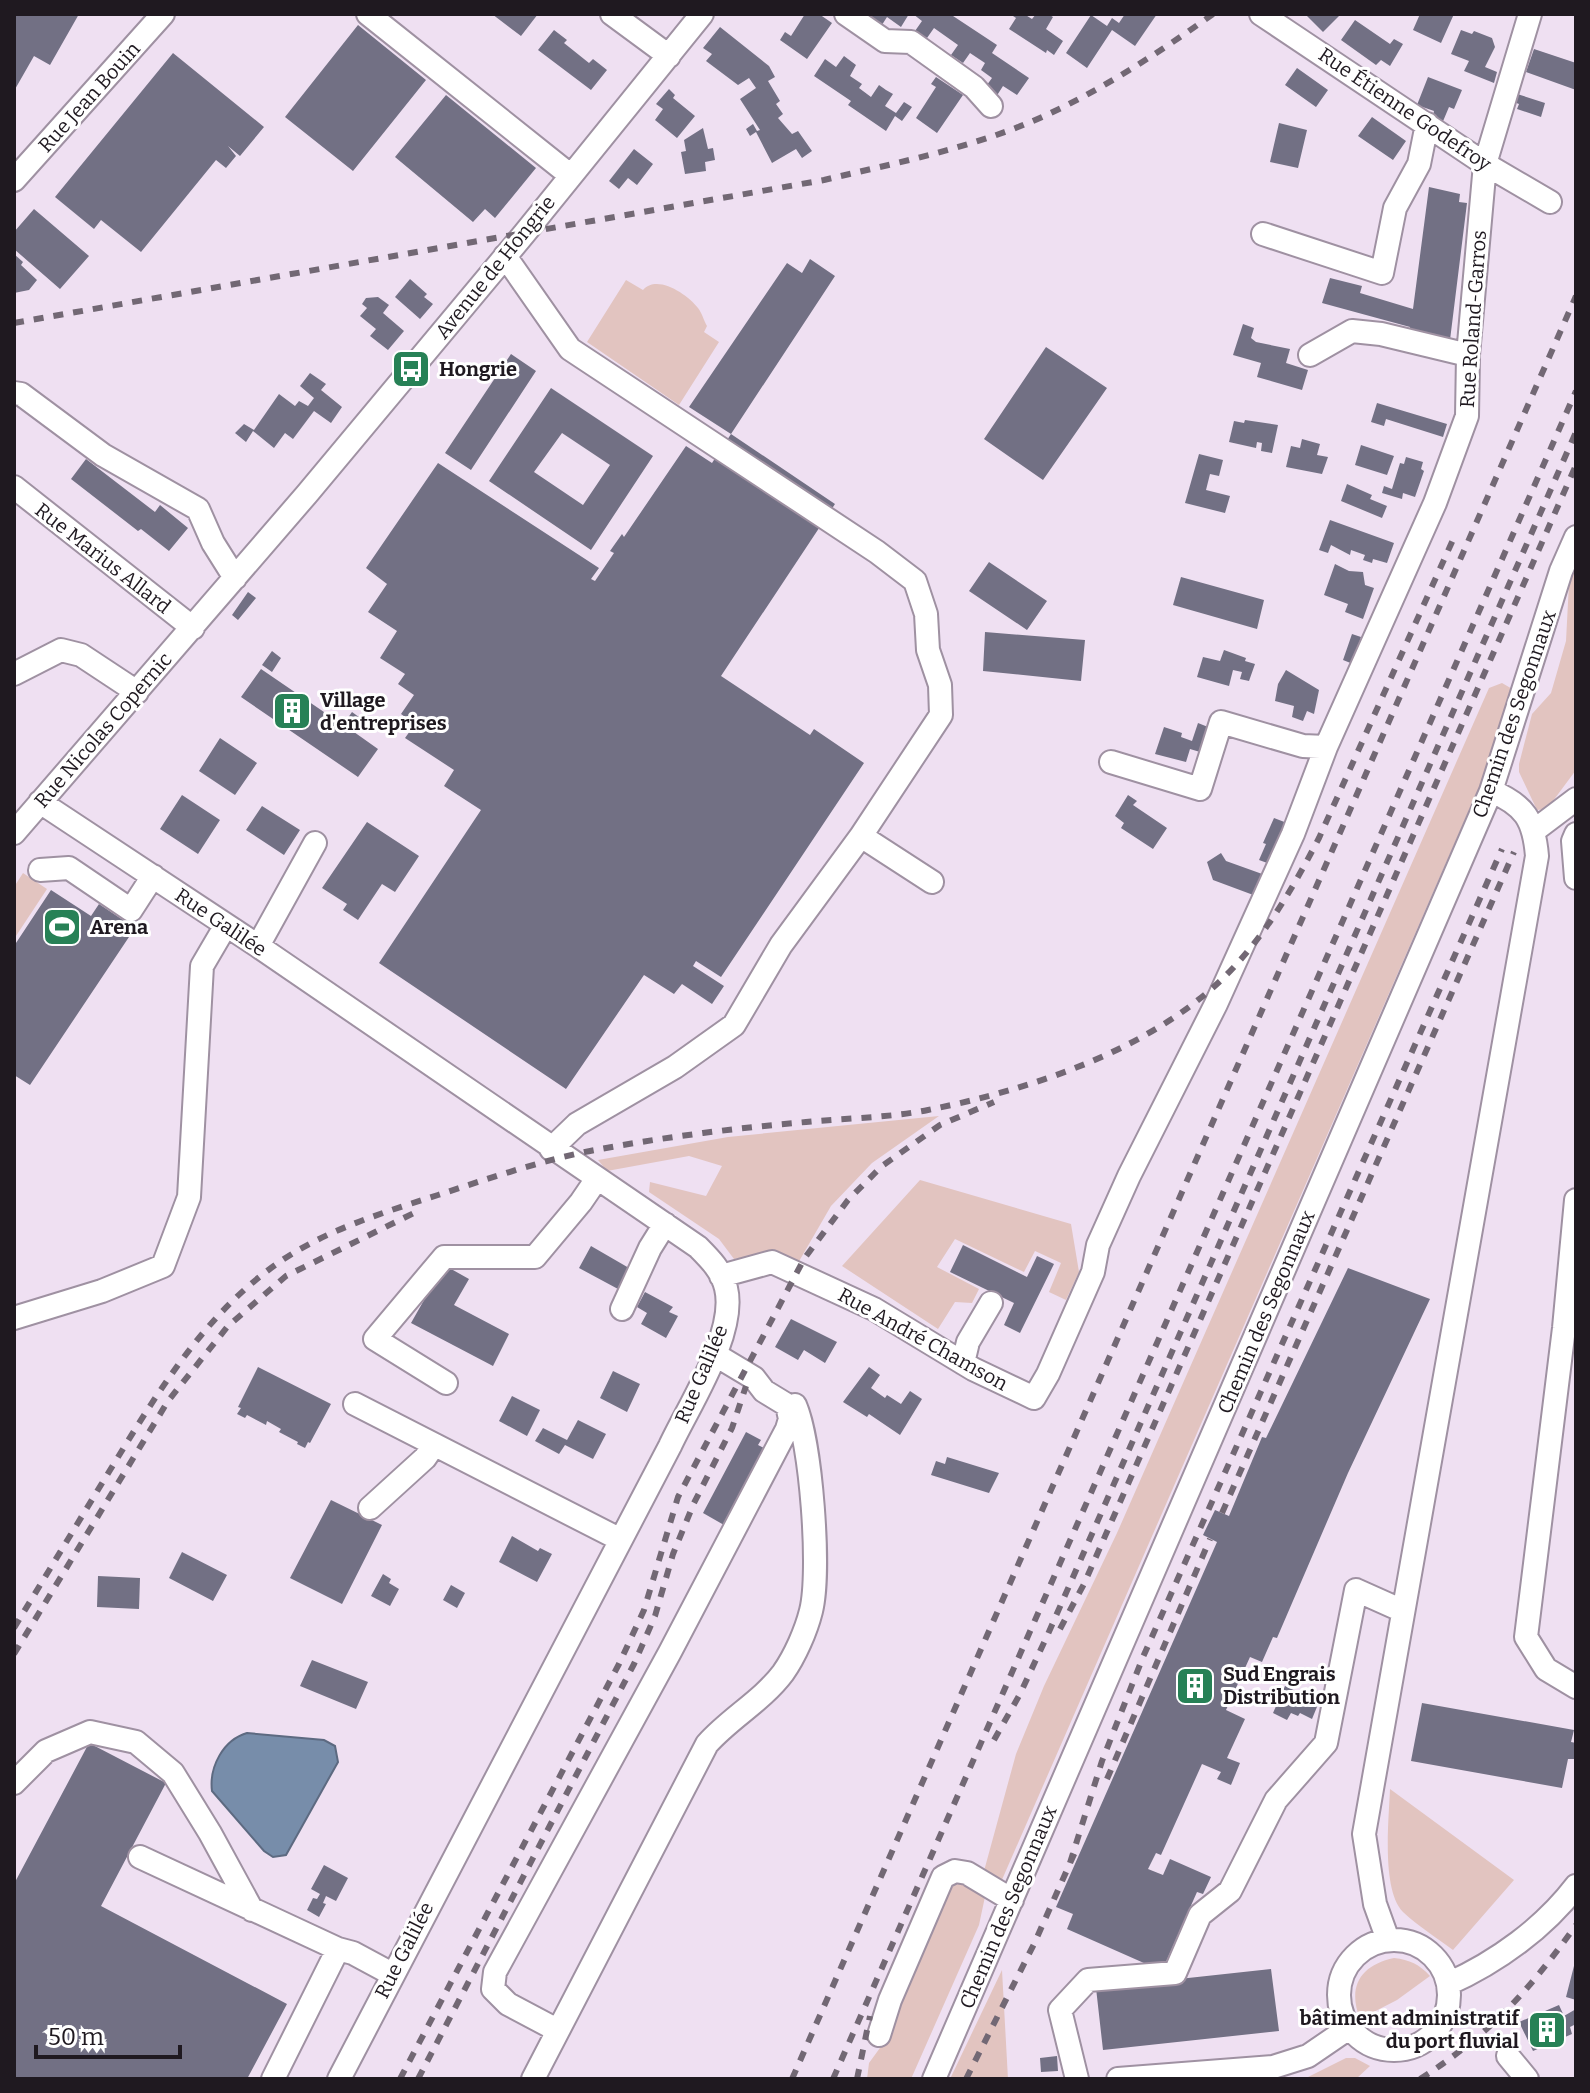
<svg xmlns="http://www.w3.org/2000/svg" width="1590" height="2093" font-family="Bitter,serif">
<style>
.green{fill:#e2c4c0}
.water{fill:#778daa;stroke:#5d6a81;stroke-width:2}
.building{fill:#727084;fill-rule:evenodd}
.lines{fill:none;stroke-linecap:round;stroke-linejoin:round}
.minor-casing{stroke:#9f91a2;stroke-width:26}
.minor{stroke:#fff;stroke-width:22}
.rail{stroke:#726874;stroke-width:6;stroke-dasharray:10 10;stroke-linecap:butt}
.labels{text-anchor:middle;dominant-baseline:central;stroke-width:6;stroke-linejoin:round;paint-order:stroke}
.street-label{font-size:20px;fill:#1f1920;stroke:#fff}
.poi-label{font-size:20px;font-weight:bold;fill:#1f1920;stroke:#fff;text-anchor:start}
</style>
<rect width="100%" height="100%" fill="#efe0f2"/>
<!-- green -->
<path class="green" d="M 626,280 L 643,290 C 657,274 687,294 698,308 C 702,313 704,321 707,326 L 704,332 L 719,342 L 679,405 L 587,342 Z
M 1576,550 L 1576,770 L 1547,809 L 1537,810 L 1519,772 L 1519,764 L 1532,714 L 1551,693 L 1566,641 L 1570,564 Z
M 1502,683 L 1514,690 L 1480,785 L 1001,1882 L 984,1871 L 1016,1754 L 1044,1686 L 1117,1533 L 1489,688 Z
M 23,873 L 47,889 L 14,939 L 14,887 Z
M 939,1116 L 872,1163 L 831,1206 L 798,1263 L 774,1252 L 734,1259 L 719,1239 L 649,1192 L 650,1182 L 706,1196 L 722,1166 L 689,1156 L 607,1171 L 598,1160 L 728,1137 Z
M 920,1180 L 1071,1224 L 1079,1272 L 1066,1300 L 1049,1292 L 1061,1263 L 1035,1251 L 1024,1272 L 955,1239 L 937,1267 L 979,1289 L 972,1303 L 955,1302 L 938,1329 L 842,1266 Z
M 1390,1789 L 1514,1880 L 1453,1950 C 1437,1938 1418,1926 1403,1912 C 1381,1889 1389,1819 1390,1789 Z
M 962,1882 L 986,1892 L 979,1925 L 911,2079 L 867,2079 L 869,2063 L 885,2041 L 896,2005 L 944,1896 L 953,1886 Z
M 1394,1958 C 1410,1960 1419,1964 1430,1976 L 1397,2000 L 1360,2019 C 1347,1986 1361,1965 1394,1958 Z
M 1002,1970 L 1008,2079 L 950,2079 Z
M 1346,2058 L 1355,2058 L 1370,2066 L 1356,2079 L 1304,2079 Z"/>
<!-- water -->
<path class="water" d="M 247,1733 L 324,1740 L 335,1746 L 338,1762 L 286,1855 L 273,1857 L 264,1851 L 212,1791 C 209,1767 223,1740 247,1733 Z"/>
<!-- building -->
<path class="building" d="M 14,14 L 79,14 L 50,65 L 34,56 L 14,91 Z
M 492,14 L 538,14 L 521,36 Z
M 805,14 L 819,14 L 832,23 L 807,59 L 780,40 L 785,32 L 791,36 Z
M 872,14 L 909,14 L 901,27 L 887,17 L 880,28 L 868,21 Z
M 913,14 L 950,14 L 997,45 L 992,53 L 1029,78 L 1017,95 L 1003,86 L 996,97 L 984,89 L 992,78 L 981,70 L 985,63 L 970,53 L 963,63 L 951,55 L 958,45 L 934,28 L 927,38 L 915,31 L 922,21 Z
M 1010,14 L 1024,14 L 1032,19 L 1036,14 L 1048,14 L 1053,17 L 1046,29 L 1063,41 L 1054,55 L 1047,50 L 1046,53 L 1009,29 L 1016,18 Z
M 1125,14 L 1157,14 L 1135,46 L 1112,30 L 1087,68 L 1066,53 L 1091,15 L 1107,26 L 1112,18 L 1119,23 Z
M 1305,14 L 1341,14 L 1323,32 Z
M 1420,14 L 1454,14 L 1441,43 L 1413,30 Z
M 1355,20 L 1390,44 L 1394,39 L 1403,44 L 1390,66 L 1381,60 L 1376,65 L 1341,40 Z
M 358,25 L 426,80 L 353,171 L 285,117 Z
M 720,27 L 769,66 L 775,77 L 768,81 L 780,101 L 776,104 L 783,114 L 778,118 L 792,134 L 798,131 L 812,151 L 802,158 L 796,149 L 772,163 L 756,132 L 750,136 L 746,129 L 753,124 L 757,131 L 760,130 L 740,99 L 756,88 L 749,78 L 738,85 L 706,61 L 712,54 L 703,48 Z
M 554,30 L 567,40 L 564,43 L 589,63 L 593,59 L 607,70 L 591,90 L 538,50 Z
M 1461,30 L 1472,34 L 1474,31 L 1492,38 L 1495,47 L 1485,67 L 1497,72 L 1494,83 L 1464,71 L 1469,61 L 1451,54 Z
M 1534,49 L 1576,63 L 1576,90 L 1526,72 Z
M 173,53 L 264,127 L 240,156 L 228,146 L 236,156 L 226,168 L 216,160 L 141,252 L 101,220 L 94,229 L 55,197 Z
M 844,56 L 856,65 L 850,76 L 862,84 L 859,88 L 871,97 L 879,85 L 886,90 L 893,94 L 885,106 L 896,113 L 904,102 L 912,107 L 902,121 L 895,116 L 886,131 L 848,105 L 851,101 L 814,76 L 825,59 L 836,67 Z
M 1297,68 L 1328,90 L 1316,107 L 1285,85 Z
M 936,77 L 963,95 L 937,133 L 916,118 L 936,87 L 931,84 Z
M 1428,77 L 1462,90 L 1454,109 L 1449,107 L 1441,126 L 1432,120 L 1434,111 L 1417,105 Z
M 669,89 L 675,95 L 673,98 L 695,116 L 677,138 L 655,120 L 663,109 L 656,104 Z
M 1514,93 L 1545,103 L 1541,117 L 1517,109 L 1519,104 L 1511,101 Z
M 446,95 L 536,168 L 495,218 L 485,209 L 473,222 L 395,157 Z
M 1372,117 L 1406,141 L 1393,160 L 1358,136 Z
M 1279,123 L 1307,130 L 1298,168 L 1270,162 Z
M 703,128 L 708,149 L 713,148 L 715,160 L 705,162 L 706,171 L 685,174 L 681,152 L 686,151 L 684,140 Z
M 634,149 L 653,164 L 637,185 L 628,178 L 619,189 L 609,181 Z
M 1429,187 L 1460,194 L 1459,202 L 1467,203 L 1450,340 L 1409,334 L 1410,327 L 1322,303 L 1330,278 L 1362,286 L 1360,293 L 1413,309 Z
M 34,209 L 89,256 L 60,289 L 14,249 L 14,232 Z
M 14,254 L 23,262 L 21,265 L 37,280 L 29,290 L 14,293 Z
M 810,259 L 835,276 L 731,434 L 689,407 L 787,263 L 802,273 Z
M 410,279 L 427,294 L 424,297 L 433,304 L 420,319 L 395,297 Z
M 378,297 L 389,305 L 383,313 L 404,331 L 388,350 L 370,336 L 376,329 L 360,316 L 367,308 L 362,304 L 366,298 Z
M 1243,324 L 1254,328 L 1251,338 L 1256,342 L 1290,349 L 1286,363 L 1308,370 L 1302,390 L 1257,377 L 1261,363 L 1233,355 Z
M 1046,347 L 1107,388 L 1043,480 L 984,439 Z
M 511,354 L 536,371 L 471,470 L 445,453 Z
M 310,373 L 326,384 L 321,390 L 342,407 L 331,423 L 314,411 L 293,439 L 285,433 L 274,448 L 253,431 L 246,442 L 235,433 L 244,424 L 254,430 L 279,394 L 295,406 L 299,401 L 308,406 L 314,398 L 300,386 Z
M 551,388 L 653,456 L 591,550 L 489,481 ZM 562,433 L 610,465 L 583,505 L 534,472 Z
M 1377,403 L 1447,424 L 1443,437 L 1386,419 L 1384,426 L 1371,422 Z
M 1245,420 L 1278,425 L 1272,453 L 1261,451 L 1262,443 L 1257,442 L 1256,448 L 1229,442 L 1234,421 L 1244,423 Z
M 731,434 L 835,504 L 721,676 L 810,735 L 814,729 L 864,763 L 721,977 L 696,961 L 693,966 L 724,986 L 712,1004 L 682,984 L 674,994 L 644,975 L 566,1089 L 379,963 L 481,810 L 444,786 L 454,770 L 405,738 L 415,724 L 401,714 L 414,695 L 398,684 L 405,674 L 380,658 L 397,631 L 368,612 L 387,584 L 366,568 L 438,463 L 599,568 L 591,579 L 595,581 L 614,553 L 610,551 L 622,534 L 624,537 L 686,446 L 712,463 Z
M 1302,439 L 1320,444 L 1317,455 L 1328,457 L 1322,474 L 1286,467 L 1291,446 L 1300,448 Z
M 1361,445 L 1394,456 L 1387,475 L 1355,465 Z
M 1199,454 L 1223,460 L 1219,476 L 1210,474 L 1206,490 L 1230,496 L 1225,513 L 1185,503 Z
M 1406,457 L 1423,462 L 1421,469 L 1424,471 L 1415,497 L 1403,493 L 1402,499 L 1382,493 L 1384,486 L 1392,489 L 1400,463 L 1404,464 Z
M 86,459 L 155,512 L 160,505 L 188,528 L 169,551 L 141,529 L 138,531 L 71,479 Z
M 1347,484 L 1372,495 L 1370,499 L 1387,506 L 1382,518 L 1341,501 Z
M 1330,520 L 1394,543 L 1387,563 L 1373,559 L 1372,563 L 1363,560 L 1365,555 L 1351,550 L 1350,555 L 1331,545 L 1328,553 L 1319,550 Z
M 989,562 L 1047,601 L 1027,630 L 969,591 Z
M 1335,564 L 1349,571 L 1363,572 L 1365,585 L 1374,588 L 1363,619 L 1345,612 L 1348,604 L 1324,595 Z
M 1181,577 L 1264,600 L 1257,629 L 1173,605 Z
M 248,592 L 256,598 L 238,620 L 232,615 Z
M 985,632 L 1085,640 L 1081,681 L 983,671 Z
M 1352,634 L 1361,637 L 1353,664 L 1343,660 Z
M 1224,650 L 1246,658 L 1245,661 L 1255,664 L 1249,681 L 1240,679 L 1242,672 L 1233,670 L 1229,686 L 1197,677 L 1203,657 L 1220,661 Z
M 272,651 L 281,658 L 272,672 L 262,665 Z
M 261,669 L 343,725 L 352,712 L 363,720 L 354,732 L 378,749 L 358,777 L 241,697 Z
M 1286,670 L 1319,690 L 1314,714 L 1307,711 L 1303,721 L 1292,717 L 1294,706 L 1275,701 L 1278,684 Z
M 1198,723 L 1208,727 L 1200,752 L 1190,749 L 1186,762 L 1155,754 L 1164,727 L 1182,733 L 1181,737 L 1192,741 Z
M 220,738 L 257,763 L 235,795 L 199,771 Z
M 182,795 L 220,820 L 198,854 L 160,829 Z
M 1128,795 L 1137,801 L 1133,805 L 1167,828 L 1153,849 L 1121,828 L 1124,823 L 1115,816 Z
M 262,806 L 300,830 L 284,855 L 246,830 Z
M 1274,818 L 1287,823 L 1270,864 L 1259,860 L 1266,844 L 1263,843 Z
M 367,822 L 419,856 L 395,892 L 382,884 L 358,920 L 343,910 L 347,904 L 322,888 Z
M 1221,853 L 1226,861 L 1265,875 L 1256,896 L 1213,880 L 1207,862 Z
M 51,890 L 91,916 L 99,904 L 135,928 L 30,1085 L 14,1075 L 14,946 Z
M 963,1245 L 1027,1277 L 1037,1256 L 1054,1264 L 1020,1333 L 1004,1325 L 1014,1303 L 950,1272 Z
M 591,1246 L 629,1268 L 618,1289 L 579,1268 Z
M 444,1265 L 469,1279 L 454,1305 L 509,1334 L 493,1366 L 411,1323 Z
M 1348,1268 L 1430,1299 L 1348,1473 L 1277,1638 L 1273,1637 L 1262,1662 L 1250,1657 L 1226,1710 L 1245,1719 L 1227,1758 L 1240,1763 L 1231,1785 L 1217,1779 L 1221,1772 L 1202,1764 L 1161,1855 L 1156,1853 L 1148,1869 L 1163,1875 L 1170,1859 L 1211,1877 L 1203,1894 L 1197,1892 L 1162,1971 L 1067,1929 L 1073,1914 L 1056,1907 L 1217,1542 L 1203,1535 L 1215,1510 L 1229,1516 L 1262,1437 L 1266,1438 Z
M 645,1292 L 673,1307 L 669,1312 L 678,1316 L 666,1338 L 641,1324 L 647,1313 L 637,1307 Z
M 791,1319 L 837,1342 L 825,1363 L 804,1350 L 798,1360 L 775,1347 Z
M 258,1367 L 331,1404 L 310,1443 L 308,1442 L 305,1448 L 297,1444 L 298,1442 L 279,1432 L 281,1429 L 267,1421 L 266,1425 L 247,1415 L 245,1418 L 237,1414 L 241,1408 L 238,1407 Z
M 869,1367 L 880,1375 L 871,1388 L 885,1398 L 887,1395 L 901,1404 L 910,1391 L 922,1399 L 900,1435 L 869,1414 L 867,1417 L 843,1402 Z
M 613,1371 L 640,1384 L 627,1412 L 600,1398 Z
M 512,1396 L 540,1410 L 527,1436 L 499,1421 Z
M 578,1420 L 606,1434 L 593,1459 L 565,1445 L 559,1454 L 535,1441 L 543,1428 L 567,1440 Z
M 746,1432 L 761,1440 L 758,1445 L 764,1448 L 724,1525 L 703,1513 Z
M 947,1457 L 999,1473 L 989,1493 L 931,1475 L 936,1461 L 945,1464 Z
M 331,1500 L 382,1525 L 342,1604 L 290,1578 Z
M 512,1536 L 538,1551 L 540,1548 L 552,1554 L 537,1582 L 499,1562 Z
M 182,1552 L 227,1575 L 213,1601 L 169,1578 Z
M 383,1574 L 391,1579 L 389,1583 L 399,1589 L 390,1606 L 371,1596 Z
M 98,1576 L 140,1578 L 139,1609 L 97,1607 Z
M 451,1585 L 465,1593 L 457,1608 L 443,1600 Z
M 312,1660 L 368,1682 L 356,1709 L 300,1686 Z
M 1285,1686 L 1319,1702 L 1312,1719 L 1300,1713 L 1298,1716 L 1291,1713 L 1287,1720 L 1273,1713 Z
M 1422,1703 L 1574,1730 L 1571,1742 L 1576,1743 L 1575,1759 L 1568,1759 L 1562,1788 L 1411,1761 Z
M 89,1743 L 166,1783 L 101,1906 L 287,2004 L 247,2079 L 14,2079 L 14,1884 Z
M 324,1865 L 348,1878 L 336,1901 L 326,1896 L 323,1903 L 326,1904 L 319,1917 L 307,1910 L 313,1898 L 317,1899 L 320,1894 L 311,1889 Z
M 1575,1962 L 1576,1962 L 1576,2000 L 1566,1997 Z
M 1271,1969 L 1279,2031 L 1103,2050 L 1096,1988 Z
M 1559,2005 L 1564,2016 L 1576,2009 L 1576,2024 L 1570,2027 L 1572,2034 L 1533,2051 L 1519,2022 Z
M 1057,2056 L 1058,2071 L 1041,2072 L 1040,2058 Z"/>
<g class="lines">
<!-- minor casing -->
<g class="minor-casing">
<path id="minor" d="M 368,14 L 570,175
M 612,14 L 669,56
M 846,14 L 885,41 L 911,42 L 974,87 L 991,106
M 1261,14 L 1485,164 L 1550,202
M 14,180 L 163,14
M 1263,234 L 1382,273 L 1395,208 L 1419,164 L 1427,124
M 505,256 L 570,349 L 877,552 L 915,581 L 926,614 L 928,650 L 940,685 L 941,715 L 861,836
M 1310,355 L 1352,331 L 1381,334 L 1468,355
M 14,393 L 21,394 L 103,455 L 198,509 L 213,543 L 235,578
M 14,487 L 193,628
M 14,674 L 61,650 L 81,655 L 137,692
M 1326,747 L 1435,503 L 1467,416 L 1468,355 L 1485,164 L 1530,14
M 40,802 L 258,946 L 698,1247 C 710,1259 722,1271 726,1288 C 737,1333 689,1405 670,1446 L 339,2079
M 1535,830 L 1576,799
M 14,833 L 307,494 L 524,234 L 702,14
M 1576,834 L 1573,841 L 1576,878
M 40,870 L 69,868 L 131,910 L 153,876
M 258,946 L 315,843
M 551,1149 L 577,1124 L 675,1067 L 734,1025 L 781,945 L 861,836 L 932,882
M 1576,1200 L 1564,1328 L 1526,1637 L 1546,1669 L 1576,1687
M 721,1276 L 772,1262 L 874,1309 L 973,1369 L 1034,1398 L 1048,1374 L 1093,1272 L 1098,1245 L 1129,1176 L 1216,1004 L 1293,834 L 1326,747 L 1303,746 L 1221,722 L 1200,789 L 1111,762
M 622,1309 L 650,1248 L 665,1224
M 14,1318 L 102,1291 L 163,1266 L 189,1197 L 202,966 L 226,925
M 963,1363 L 968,1342 L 991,1303
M 446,1383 L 375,1339 L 444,1257 L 535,1257 L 581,1202 L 596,1180
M 355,1404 L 619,1539
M 370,1508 L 425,1458 L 434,1445
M 14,1783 L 46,1751 L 90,1732 L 136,1742 L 173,1773 L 210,1833 L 252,1910
M 140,1857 L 338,1949
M1339 1995a55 55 0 1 1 110 0a55 55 0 1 1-110 0Z
M 1388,1940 L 1375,1904 L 1364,1834 L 1537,856 C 1534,820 1525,805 1491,791
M 1448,1984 C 1497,1962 1544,1928 1576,1886
M 557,2030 L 508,2004 L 493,1989 L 495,1972 L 670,1652 L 787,1429 L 790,1419 L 787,1405 L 764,1391 L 754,1378 L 714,1354
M 879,2035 L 890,2000 L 943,1877 L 955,1871 L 967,1873 L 1012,1900
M 1508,2056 L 1527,2079
M 273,2079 L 338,1949 L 353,1953 L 392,1974
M 533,2079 L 707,1744 C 730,1718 762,1701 783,1673 C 795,1656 806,1631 811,1611 C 821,1571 811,1442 795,1405
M 934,2079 L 1491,791 L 1561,571 L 1576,537
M 1077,2079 L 1060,2010 L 1088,1980 L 1175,1973 L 1200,1915 L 1230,1891 L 1276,1800 L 1326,1743 L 1356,1590 L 1403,1611
M 1118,2079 L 1273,2067 L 1308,2056 L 1349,2028"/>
</g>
<!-- minor -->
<use href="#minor" class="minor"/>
<!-- rail -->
<path class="rail" d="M 14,323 L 824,180 C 887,165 952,152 1013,129 C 1082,103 1153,57 1213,14
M 1222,1513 L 1514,852
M 14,1628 C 45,1577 76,1526 107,1475 C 155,1397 203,1314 281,1261 C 328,1229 385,1212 438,1195 C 487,1179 546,1159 595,1150 C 664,1137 736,1128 806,1122 C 846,1118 888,1118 928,1110 C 1033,1089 1159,1048 1234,967 C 1270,928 1295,884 1319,838 L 1456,533
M 1060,1629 L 1084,1584 L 1576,465
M 14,1654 L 168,1401 L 228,1326 L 286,1276 L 416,1212
M 994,1740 L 1020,1694 L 1048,1634 L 1576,432
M 1107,1779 L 1210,1539
M 1070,1863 L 1102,1761 L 1143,1657 L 1502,849
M 400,2079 L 619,1664 L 644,1610 L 678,1497 L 804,1259 L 848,1200 L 882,1166 L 940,1125 L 994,1102
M 418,2079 L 634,1664 L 655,1616 L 673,1554 L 694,1503 L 732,1428 L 746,1386
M 792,2079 L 1576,296
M 833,2079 L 1576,391
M 857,2079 L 870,2016
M 966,2079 L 1034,1944 L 1075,1852
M 1420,2079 C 1489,2035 1529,1991 1576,1925"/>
</g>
<!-- icons -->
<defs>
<g id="bus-square" transform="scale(2)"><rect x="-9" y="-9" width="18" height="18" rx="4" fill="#278156" stroke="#fff"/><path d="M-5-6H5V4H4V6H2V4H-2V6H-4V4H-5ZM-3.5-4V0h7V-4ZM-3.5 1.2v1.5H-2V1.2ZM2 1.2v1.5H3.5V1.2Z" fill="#fff"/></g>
<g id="building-square" transform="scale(2)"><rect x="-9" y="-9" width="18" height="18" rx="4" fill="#278156" stroke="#fff"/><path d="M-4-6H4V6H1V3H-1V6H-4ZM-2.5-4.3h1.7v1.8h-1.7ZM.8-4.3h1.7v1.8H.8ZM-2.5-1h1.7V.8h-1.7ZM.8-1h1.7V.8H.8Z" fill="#fff"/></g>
<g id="stadium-square" transform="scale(2)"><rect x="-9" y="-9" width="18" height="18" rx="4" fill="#278156" stroke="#fff"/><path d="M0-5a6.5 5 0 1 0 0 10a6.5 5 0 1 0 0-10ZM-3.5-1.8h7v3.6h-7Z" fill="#fff"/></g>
</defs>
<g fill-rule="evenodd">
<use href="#bus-square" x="411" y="369"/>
<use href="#building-square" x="292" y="711"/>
<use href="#stadium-square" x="62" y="927"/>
<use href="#building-square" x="1195" y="1686"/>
<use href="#building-square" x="1547" y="2030"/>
</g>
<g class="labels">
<!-- street labels -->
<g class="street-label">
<text transform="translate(89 97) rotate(-48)">Rue Jean Bouin</text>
<text transform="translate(1405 109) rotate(34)">Rue Étienne Godefroy</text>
<text transform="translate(495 267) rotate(-51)">Avenue de Hongrie</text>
<text transform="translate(1473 319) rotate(-86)">Rue Roland-Garros</text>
<text transform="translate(103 558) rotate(38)">Rue Marius Allard</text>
<text transform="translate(1514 714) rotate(-71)">Chemin des Segonnaux</text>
<text transform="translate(103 730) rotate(-49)">Rue Nicolas Copernic</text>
<text transform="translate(221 922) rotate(34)">Rue Galilée</text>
<text transform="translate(1266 1312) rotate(-67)">Chemin des Segonnaux</text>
<text transform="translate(923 1339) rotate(29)">Rue André Chamson</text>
<text transform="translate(701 1374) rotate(-67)">Rue Galilée</text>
<text transform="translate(1008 1907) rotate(-67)">Chemin des Segonnaux</text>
<text transform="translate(404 1950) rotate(-63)">Rue Galilée</text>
</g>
<!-- poi labels -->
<g class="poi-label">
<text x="439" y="369">Hongrie</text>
<text x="320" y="700">Village<tspan x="320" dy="23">d'entreprises</tspan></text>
<text x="90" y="927">Arena</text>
<text x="1223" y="1674">Sud Engrais<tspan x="1223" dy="23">Distribution</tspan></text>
<text x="1519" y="2018" text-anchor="end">bâtiment administratif<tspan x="1519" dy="23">du port fluvial</tspan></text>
</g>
</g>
<!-- border -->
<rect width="1590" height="2093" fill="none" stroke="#1f1920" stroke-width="32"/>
<!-- scale -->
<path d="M36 2045v12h144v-12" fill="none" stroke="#1f1920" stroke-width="4"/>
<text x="48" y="2045" font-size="24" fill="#1f1920" stroke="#ffffff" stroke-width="6" paint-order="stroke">50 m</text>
</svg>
